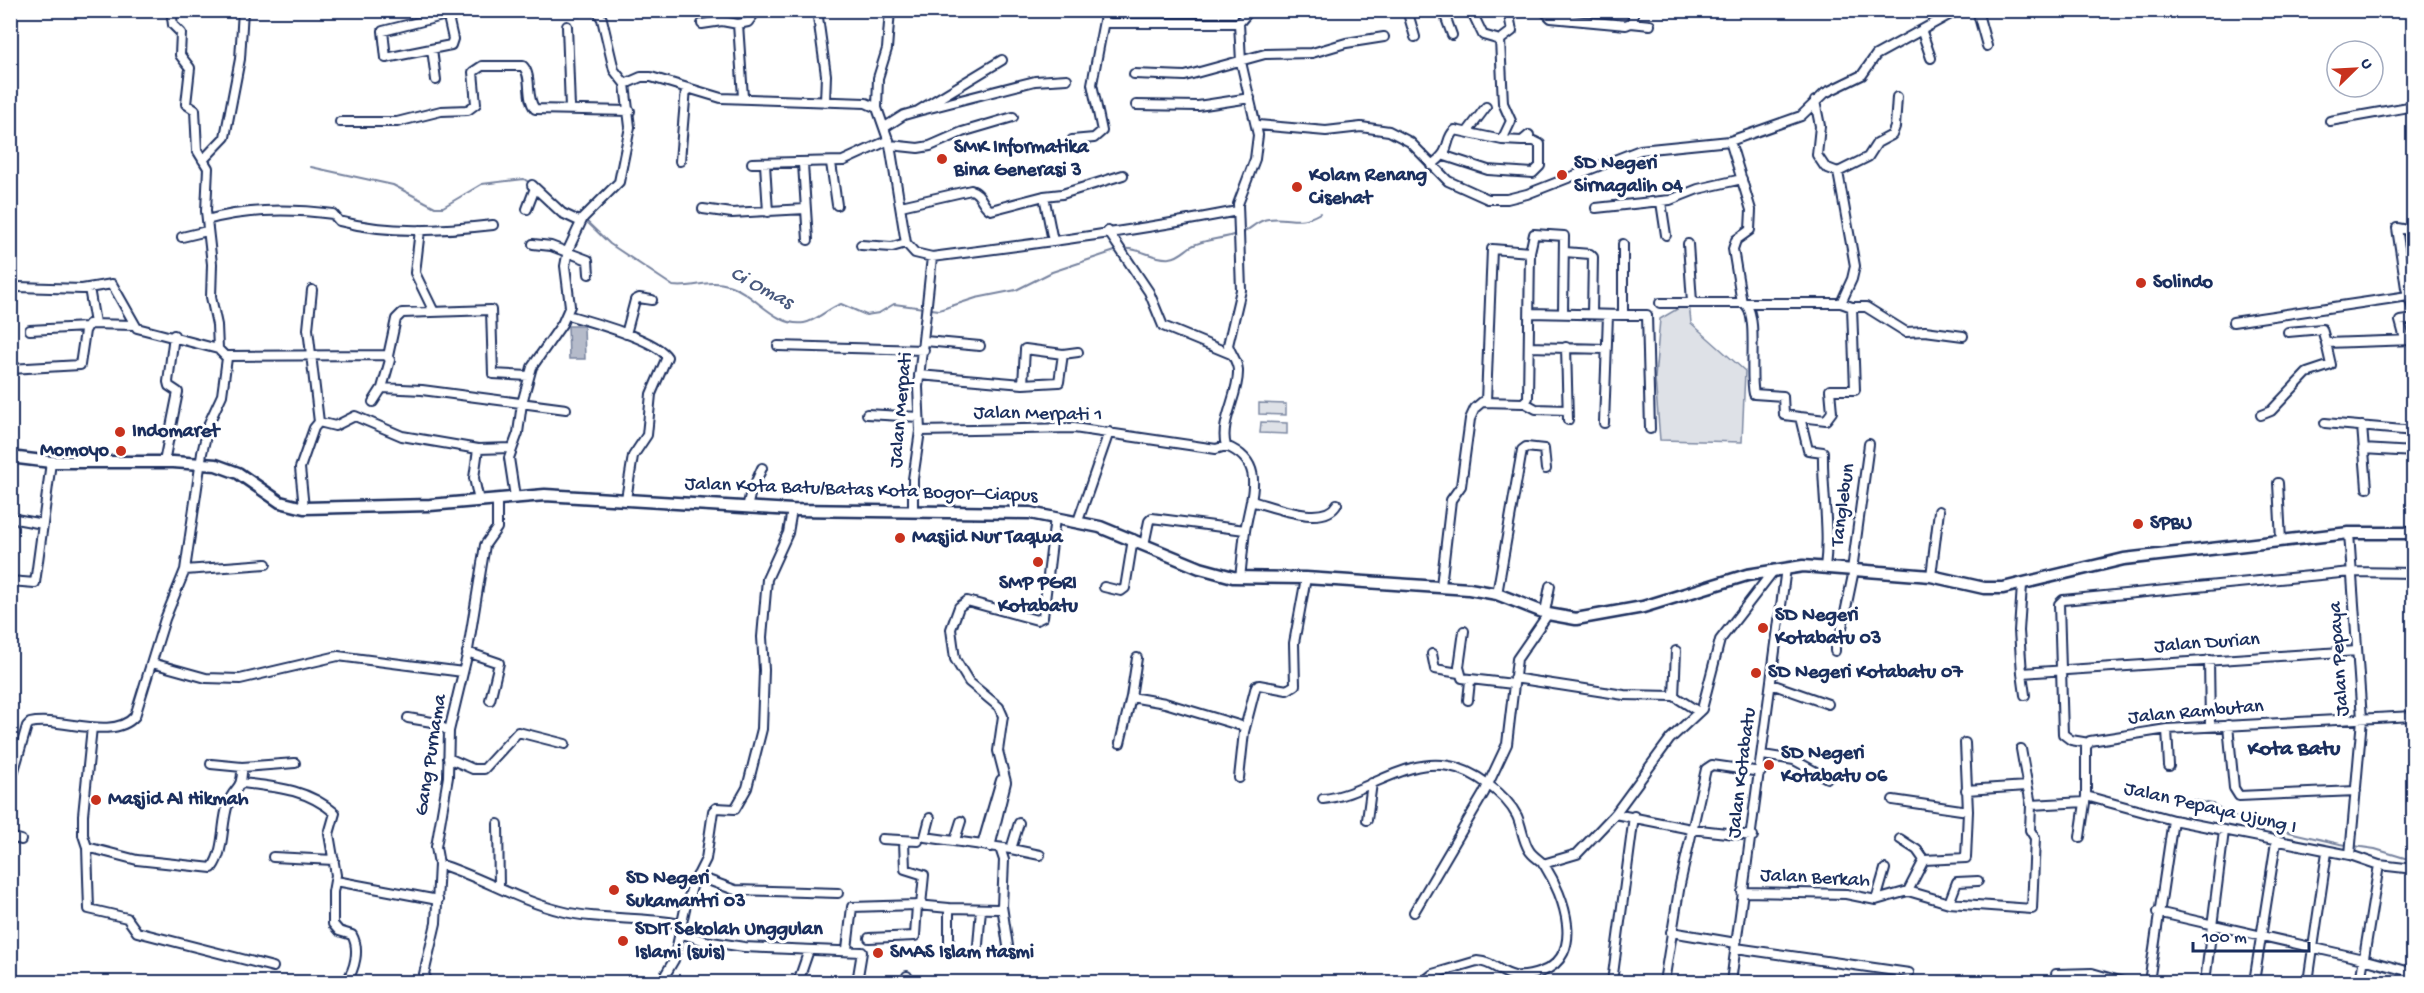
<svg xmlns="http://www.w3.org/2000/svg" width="2424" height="993" font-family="'Gochi Hand',sans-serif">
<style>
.green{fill:#dee1e7;stroke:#7c88a2;stroke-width:1.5}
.water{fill:#b5bbca;stroke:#77839f;stroke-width:1.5}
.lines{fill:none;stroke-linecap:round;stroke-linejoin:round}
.stream{stroke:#77839f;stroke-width:2}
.minor-casing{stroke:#1b2f5e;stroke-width:12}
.secondary-casing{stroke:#1b2f5e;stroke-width:15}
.minor{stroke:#fff;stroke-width:8}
.secondary{stroke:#fff;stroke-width:10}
.poi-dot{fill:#c8321e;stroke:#fff;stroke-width:2}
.labels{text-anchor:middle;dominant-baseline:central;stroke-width:6;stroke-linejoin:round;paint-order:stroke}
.poi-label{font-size:20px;font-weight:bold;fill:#1b2f5e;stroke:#fff;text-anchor:start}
.street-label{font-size:20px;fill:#1b2f5e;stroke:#fff}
.water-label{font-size:21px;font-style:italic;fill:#49597e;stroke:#fff}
.quarter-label{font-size:22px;font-weight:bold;fill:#1b2f5e;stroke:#fff}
</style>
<rect width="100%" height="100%" fill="#fff"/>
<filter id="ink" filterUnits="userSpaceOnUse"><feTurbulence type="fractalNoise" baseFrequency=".0167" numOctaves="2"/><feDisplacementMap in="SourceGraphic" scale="12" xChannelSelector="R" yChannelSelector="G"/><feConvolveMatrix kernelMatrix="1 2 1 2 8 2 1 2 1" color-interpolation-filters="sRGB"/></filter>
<g filter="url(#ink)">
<!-- green -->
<path class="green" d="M 1689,302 L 1691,323 L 1745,371 L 1742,442 L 1660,440 L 1655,378 L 1660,319 Z
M 1259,403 L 1286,404 L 1286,415 L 1259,414 Z
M 1261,422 L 1287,423 L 1287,434 L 1260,433 Z"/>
<!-- water -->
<path class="water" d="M 568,326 L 584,326 L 585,359 L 569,359 Z"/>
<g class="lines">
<!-- stream -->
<path class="stream" d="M 311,167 L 393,185 L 435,207 L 443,207 L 482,184 L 524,179 L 530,183
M 568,212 L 584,219 L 610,244 L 673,286 C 692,289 708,279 728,285 C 755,293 774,327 804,323 C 817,321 828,308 841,304 L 866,315 L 879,313 L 894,304 L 939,310 L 976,298 L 1016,290 L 1052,272 L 1118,250
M 1242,233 C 1251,229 1258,220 1268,219 C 1290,216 1298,226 1320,213
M 1123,249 C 1140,247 1153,260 1170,258 C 1179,257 1183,252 1190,247 C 1205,238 1221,240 1236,234
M 2192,800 L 2213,804 L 2242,821 L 2340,844 L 2375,849 L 2408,859 L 2414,855"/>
<!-- minor casing -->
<g class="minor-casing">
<path id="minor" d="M 817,10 L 826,75 L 825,102
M 890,10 L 887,49 L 878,78 L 877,108 L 890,145 L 906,243 L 915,253 L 932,257 C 1034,244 1136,231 1237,211
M 1407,10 L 1415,37
M 1443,10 L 1452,35
M 1471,10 L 1483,35 L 1500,40 L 1512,31 L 1508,10
M 1543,10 L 1551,18 L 1626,25 L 1633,22 L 1633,10
M 1977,10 L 1987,46
M 579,11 L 580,10
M 448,17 L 453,39 L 451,45 L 386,58 L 383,31 L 466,10
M 1105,23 L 1239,23
M 1631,23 L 1650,25
M 702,24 L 722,21 L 738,24
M 567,26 L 570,108
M 1922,32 L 1931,58
M 432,49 L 436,80
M 1134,74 L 1185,76 L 1265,54 L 1312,53 L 1346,43 L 1384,37
M 625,84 L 641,77 L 651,77 L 721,98 L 866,103 L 877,108
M 743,97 L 738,24 L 748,22 L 757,10
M 1815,101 L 1820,126 L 1817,155 L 1825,167 L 1838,172 L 1868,157 L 1877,143 L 1892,135 L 1895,127 L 1897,97
M 1136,105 L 1198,106 L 1250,98
M 918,111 L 1035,81 L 1067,79
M 2330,121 L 2414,106
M 340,122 L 397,122 L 441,111 L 468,110 L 476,104 L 473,72 L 482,66 L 523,66 C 533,77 525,97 535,109 L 630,111
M 1258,125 L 1326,131 L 1361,127 L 1389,131 L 1410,142 L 1448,181 L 1488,199 L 1507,199 L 1527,194 L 1640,150 L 1730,141 L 1801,116 L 1825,93 L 1862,75 L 1876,55 L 1958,10
M 885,127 L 904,115 L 918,111 L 1002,60
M 1468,131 L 1486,107
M 1072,140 L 1094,138 L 1102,131 L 1092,84 L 1106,10
M 1502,140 L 1522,141 L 1529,135
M 1730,141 L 1751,210 L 1750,230 L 1736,240 L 1733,249 L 1742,303
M 890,145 L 918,148 L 930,146 L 962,132 L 1013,117
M 1445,156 L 1488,170 L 1533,173 L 1540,166 L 1540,144 L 1534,141 L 1522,141
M 203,160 L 225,137 L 240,59 L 243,10
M 680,161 L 686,88
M 752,163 L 843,161 L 889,140
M 831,163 L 837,205
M 765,164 L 768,212
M 803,164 L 808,240
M 1431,165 C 1454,150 1443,140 1455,130 L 1502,140 L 1511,121 L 1503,103 L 1500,40
M 1838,172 L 1855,266 L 1852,279 L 1841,303
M 532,185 L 562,213 L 581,222
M 1661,202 L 1666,235
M 901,206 L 971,190 C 982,193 982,207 991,210 L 1044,196
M 1596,208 L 1670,200 L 1698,189 L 1742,179
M 527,209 L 535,188
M 703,209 L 732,213 L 805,209
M 207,220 C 246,209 293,209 333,214 L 339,221 C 389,234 441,231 493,225
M 420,230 L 415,273 L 433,310
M 1108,231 L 1149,292 L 1163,326 L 1231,354
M 2414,231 L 2397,228 L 2406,288 L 2414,312
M 182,237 L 207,231
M 1053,241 L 1044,196 L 1062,194 L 1123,175
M 533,244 L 551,246 L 588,260 L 589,274
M 1688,244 L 1692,302
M 861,245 L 892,247 L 906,243
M 1565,252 L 1590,254 L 1593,257 L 1592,314
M 18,287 L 82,289 L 112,284 L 137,328 L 218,349
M 89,288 L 95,323
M 312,290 L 308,329 L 319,422
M 1660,303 L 1841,303 L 1852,307 L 1866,307 L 1906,332 L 1925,331 L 1963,336
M 1746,305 C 1758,317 1749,374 1754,394 L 1783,396 L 1784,415 L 1800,417
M 1530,313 L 1623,315 L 1623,244
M 567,315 C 588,321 656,339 667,357 L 651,394 L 647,435 L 633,456 L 626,499
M 1623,315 L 1647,315 L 1650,429
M 2233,322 L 2408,296
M 30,330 L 86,327
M 2288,332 L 2322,329 L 2326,343
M 626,334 L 635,300 L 639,298 L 652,300
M 2405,339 L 2400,321 L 2414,319
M 925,341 L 980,346
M 778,346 L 924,350
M 1529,347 L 1606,349
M 1566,347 L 1568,420
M 227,356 L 386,355 L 390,360 L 382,388
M 388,356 L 396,319 L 402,313 L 491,310 L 493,374 L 529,376
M 10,369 L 80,365 L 85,331 L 89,324 L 135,325
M 919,375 L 1023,384 L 1059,382 L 1063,354
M 1023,384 L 1025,349 L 1063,354 L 1078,352
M 1486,401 L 1492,249 L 1530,252
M 373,402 L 382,388 L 422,390 L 566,409
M 1525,403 L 1536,409 L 1567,410
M 867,414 L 919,417
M 2261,415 L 2271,411 L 2307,373 L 2331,365 L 2326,343 L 2414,340
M 1604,423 L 1608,315
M 2325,423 L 2414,431
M 2362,426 L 2367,488
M 920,431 L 1074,428 L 1216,449 L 1226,446
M 478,449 L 474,478 L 479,501
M 2363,449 L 2414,452
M 164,462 L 178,392 L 169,386 L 168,382 L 174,335
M 2278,483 L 2281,541
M 515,497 L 509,458 L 518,433 L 522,403 L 532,367 L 562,324 L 570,306 L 565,266 L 568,250 L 583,218 L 619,182 L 630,127 L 625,84 L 614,70 L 602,19 L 597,10
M 1251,501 C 1272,506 1324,528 1337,504
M 304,508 L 300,468 L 314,428 L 319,422 L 335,426 L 355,416 L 402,436 L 478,449 L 511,448
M 747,508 L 750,495 L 762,468
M 913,512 L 913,479 L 920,431 L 918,387 L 932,257
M 10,518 L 43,524 L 35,583 L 10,581
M 1078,521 L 1109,432
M 43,524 L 51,462
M 2349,533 L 2362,719 L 2350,855
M 1144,545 L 1149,521 L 1152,518 L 1245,530
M 1825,568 C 1830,529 1822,491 1823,452 L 1808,450 L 1800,417 L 1826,420 L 1832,412 L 1830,390 L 1855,390 L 1852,307
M 185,570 L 266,564
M 1852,570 L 1869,444
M 1931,576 L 1939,511
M 1240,578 C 1242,562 1243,546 1245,531 C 1250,497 1268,463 1226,446 C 1219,423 1239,395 1238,371 C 1238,361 1231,355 1228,345 L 1241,290 L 1238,204 L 1255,159 L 1258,135 L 1241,62 L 1239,23 L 1250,10
M 2022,585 L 2019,631 L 2022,673
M 1441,586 L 1451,500 L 1461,486 L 1470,419 L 1475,408 L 1482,402 L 1523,403 L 1528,398 L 1530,252 L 1534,234 L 1564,236 L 1563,313
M 1104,587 L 1121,591 L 1125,588 L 1133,539
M 1497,594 L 1522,450 L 1526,447 L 1544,449 L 1546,469
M 1545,612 L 1550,586
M 1464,631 L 1459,667 L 1462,678 L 1513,684
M 1835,651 L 1835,638 L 1840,637 L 1854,570
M 467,652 L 499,663 L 490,700
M 1432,654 L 1435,669 L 1459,673
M 2209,660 L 2210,725
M 152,663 L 206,678 L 240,679 L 338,656 L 463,672
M 1514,678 L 1624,695 L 1674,696 L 1699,712
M 1771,684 L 1828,704
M 2025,695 L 2022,673 L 2357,651
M 1674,696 L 1676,651
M 1131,697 L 1165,703 L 1245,727
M 1468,700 L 1470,681
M 408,718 L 432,722 L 449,731
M 2228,725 L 2234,788 L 2239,796 L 2356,791
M 92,727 L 83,815 L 83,835 L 87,847 L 89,909 L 127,918 L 137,932 L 273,967
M 2167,729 L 2169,766
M 1120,743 L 1131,697 L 1137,658
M 2089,743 L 2071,740 L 2063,734 L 2059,604 L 2063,600 L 2351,572 L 2414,573
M 1763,755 L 1794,760 L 1827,778
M 448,758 L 473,769 L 484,769 L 518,732 L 565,744
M 211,764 L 242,767 L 295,763
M 1239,778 L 1244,732 L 1256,686 L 1259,685 L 1287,690 L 1295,685 L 1294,643 L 1306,578
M 242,783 C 277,787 307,789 335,813 L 329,834 L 336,875 L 333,892 L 333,924 L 339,931 L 352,935 C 360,949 355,969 346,982
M 10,784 L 27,726 L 30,723 C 59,716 113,742 135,716 L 165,619 L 185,570 L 202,453 L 209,423 L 222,395 L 227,358 L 218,349 L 217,325 L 211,297 L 212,264 L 206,211 L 208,168 L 197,150 L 195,110 L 186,104 L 190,68 L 180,55 L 181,33 L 173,25 L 171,10
M 1966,790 L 2027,786
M 2086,796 L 2173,820 L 2350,855 L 2379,865
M 1323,799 C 1365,795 1405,757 1449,766 C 1473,770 1506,794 1517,816 C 1522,827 1523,841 1529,850 C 1533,857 1541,860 1545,866 C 1564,896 1586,956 1541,972 C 1503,986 1501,962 1477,961 L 1433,974 L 1423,982
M 1893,800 L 1968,811
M 2031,805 L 2085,802
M 1615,814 L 1691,829 L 1753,836
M 930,818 L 925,837 L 1011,849 L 1019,823
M 1367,820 L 1372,783
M 498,824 L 499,886
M 10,837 L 21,840
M 2080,837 L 2086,796 L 2086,747 L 2090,741 L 2167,729 L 2414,716
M 882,839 L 918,841
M 1900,839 L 1917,850 L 1924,860
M 955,840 L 961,821
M 904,841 L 905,869 L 924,875 L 921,905
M 982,845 L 1001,780
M 87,847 L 137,860 L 212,868 C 225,850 221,825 228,804 C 233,786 243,792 242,767
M 990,847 L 1006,782 L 998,751 L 1003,716 L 999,707 L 969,682 L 955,659 L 951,629 L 959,607 L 967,601 L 1037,620 L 1043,617 L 1055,518
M 1011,849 L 1040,855
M 273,857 L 334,860
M 439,864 C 481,877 519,901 561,911 C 601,921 641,916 681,924
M 1543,864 L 1577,854 L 1615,814 L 1670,739 L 1702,709 L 1720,640 L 1774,570
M 697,876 L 735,890 L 838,893
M 336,881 L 438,900
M 1908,891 L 1949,903 L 2032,909 L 2035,838 L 2030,830 L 2031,805 L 2021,749
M 1742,892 L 1846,894 L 1876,900 L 1908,891 L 1924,860 L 1966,858 L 1968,811 L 1965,743
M 1876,900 L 1885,869
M 1949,903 L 1957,882 L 1978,881
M 1002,906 L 1008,946
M 1414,912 L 1484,793 L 1507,744 L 1517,659 L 1548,614
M 2157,912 L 2363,959 L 2414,973
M 1671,932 L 1736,943
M 679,933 L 705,941 L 744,947 L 862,952 L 857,982
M 869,938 L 915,936 L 917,905
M 978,945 L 981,909
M 1736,948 L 1909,973
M 847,949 L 852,907 L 917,905 L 949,908 L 999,909 L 1002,906 L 1004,860 L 1000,848
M 949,949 L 949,908
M 2056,974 L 2092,973 L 2123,982
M 428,982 L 424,974 L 436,923 L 439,864 L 436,847 L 448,777 L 449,731 L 467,656 L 485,545 L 497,528 L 497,500
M 661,982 L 674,960 L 685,909 L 692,887 L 706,859 L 713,811 L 716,808 L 735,809 L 747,788 L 762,729 L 764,670 L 762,637 L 767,579 L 788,533 L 792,510
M 798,982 L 809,950
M 907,982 L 907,976
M 1612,982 L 1634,816
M 1664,982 L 1680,884 L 1706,769 L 1712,765 L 1761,772
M 1731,982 L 1786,568
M 2092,982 L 2092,973
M 2149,982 L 2173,820
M 2205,982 L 2224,831
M 2254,982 L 2276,842
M 2308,982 L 2327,852
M 2360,982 L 2379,865 L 2414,869"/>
</g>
<!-- secondary casing -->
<g class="secondary-casing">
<path id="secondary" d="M 10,457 L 51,462 L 173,462 L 216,465 L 238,473 L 280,502 L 304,508 L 430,505 L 545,495 L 792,510 L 1030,513 L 1100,527 L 1200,568 L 1233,577 L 1306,578 L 1469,589 L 1497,594 L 1548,614 L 1576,619 L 1643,607 L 1747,575 L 1803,566 L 1931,576 L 1984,588 L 2003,588 L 2124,559 L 2349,533 L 2414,533"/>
</g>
<!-- minor -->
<use href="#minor" class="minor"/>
<!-- secondary -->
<use href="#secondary" class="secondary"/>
</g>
</g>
<!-- markers -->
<g class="poi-dot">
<circle cx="942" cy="159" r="6"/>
<circle cx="1562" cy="175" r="6"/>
<circle cx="1297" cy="187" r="6"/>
<circle cx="2141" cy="283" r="6"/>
<circle cx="120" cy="432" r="6"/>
<circle cx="121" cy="451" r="6"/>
<circle cx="2138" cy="524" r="6"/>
<circle cx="900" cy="538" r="6"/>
<circle cx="1038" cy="562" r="6"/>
<circle cx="1763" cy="628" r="6"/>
<circle cx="1756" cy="673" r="6"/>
<circle cx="1769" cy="765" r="6"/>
<circle cx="96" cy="800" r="6"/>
<circle cx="614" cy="890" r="6"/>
<circle cx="623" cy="941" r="6"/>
<circle cx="878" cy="953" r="6"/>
</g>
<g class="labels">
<!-- poi labels -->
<g class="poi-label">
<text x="954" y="148">SMK Informatika<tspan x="954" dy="23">Bina Generasi 3</tspan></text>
<text x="1574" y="164">SD Negeri<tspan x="1574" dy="23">Sirnagalih 04</tspan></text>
<text x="1309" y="176">Kolam Renang<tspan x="1309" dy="23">Cisehat</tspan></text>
<text x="2153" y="283">Solindo</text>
<text x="132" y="432">Indomaret</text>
<text x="109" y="451" text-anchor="end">Momoyo</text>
<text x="2150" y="524">SPBU</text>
<text x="912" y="538">Masjid Nur Taqwa</text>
<text x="1038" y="584" text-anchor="middle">SMP PGRI<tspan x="1038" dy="23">Kotabatu</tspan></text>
<text x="1775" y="616">SD Negeri<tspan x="1775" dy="23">Kotabatu 03</tspan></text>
<text x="1768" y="673">SD Negeri Kotabatu 07</text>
<text x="1781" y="754">SD Negeri<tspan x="1781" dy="23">Kotabatu 06</tspan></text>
<text x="108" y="800">Masjid Al Hikmah</text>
<text x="626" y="879">SD Negeri<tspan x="626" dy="23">Sukamantri 03</tspan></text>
<text x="635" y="930">SDIT Sekolah Unggulan<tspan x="635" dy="23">Islami (suis)</tspan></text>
<text x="890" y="953">SMAS Islam Hasmi</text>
</g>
<!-- street labels -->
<g class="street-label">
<text transform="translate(902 410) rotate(-85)">Jalan Merpati</text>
<text transform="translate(1038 415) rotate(1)">Jalan Merpati 1</text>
<text transform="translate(861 491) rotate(2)">Jalan Kota Batu/Batas Kota Bogor–Ciapus</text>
<text transform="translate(1844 505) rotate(-82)">Tanglebun</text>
<text transform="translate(2207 644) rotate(-4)">Jalan Durian</text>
<text transform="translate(2340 659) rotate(-94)">Jalan Pepaya</text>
<text transform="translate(2196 713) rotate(-5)">Jalan Rambutan</text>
<text transform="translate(432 755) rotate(-81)">Gang Purnama</text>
<text transform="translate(1743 773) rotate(-83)">Jalan Kotabatu</text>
<text transform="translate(2210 809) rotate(13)">Jalan Pepaya Ujung I</text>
<text transform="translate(1815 879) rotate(3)">Jalan Berkah</text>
</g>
<!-- water labels -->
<g class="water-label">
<text transform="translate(761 289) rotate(28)">Ci Omas</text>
</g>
<!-- quarter labels -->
<g class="quarter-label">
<text x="2294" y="750">Kota Batu</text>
</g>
</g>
<!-- margin -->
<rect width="2424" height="993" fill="none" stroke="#fff" stroke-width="36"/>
<rect x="18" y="18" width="2388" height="957" fill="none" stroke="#1b2f5e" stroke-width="2" filter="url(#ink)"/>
<!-- north arrow -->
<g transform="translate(2355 69) rotate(66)"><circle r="28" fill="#ffffff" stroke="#a4acbf" stroke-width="1.5"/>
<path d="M0-4.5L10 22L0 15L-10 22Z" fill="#c8321e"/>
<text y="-9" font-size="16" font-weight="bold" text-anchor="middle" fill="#1b2f5e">U</text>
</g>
<!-- scale -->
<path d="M2193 942v9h116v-9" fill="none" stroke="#1b2f5e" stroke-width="3"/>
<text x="2202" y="942" font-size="18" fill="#1b2f5e" stroke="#ffffff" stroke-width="4.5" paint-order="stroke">100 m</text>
</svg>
